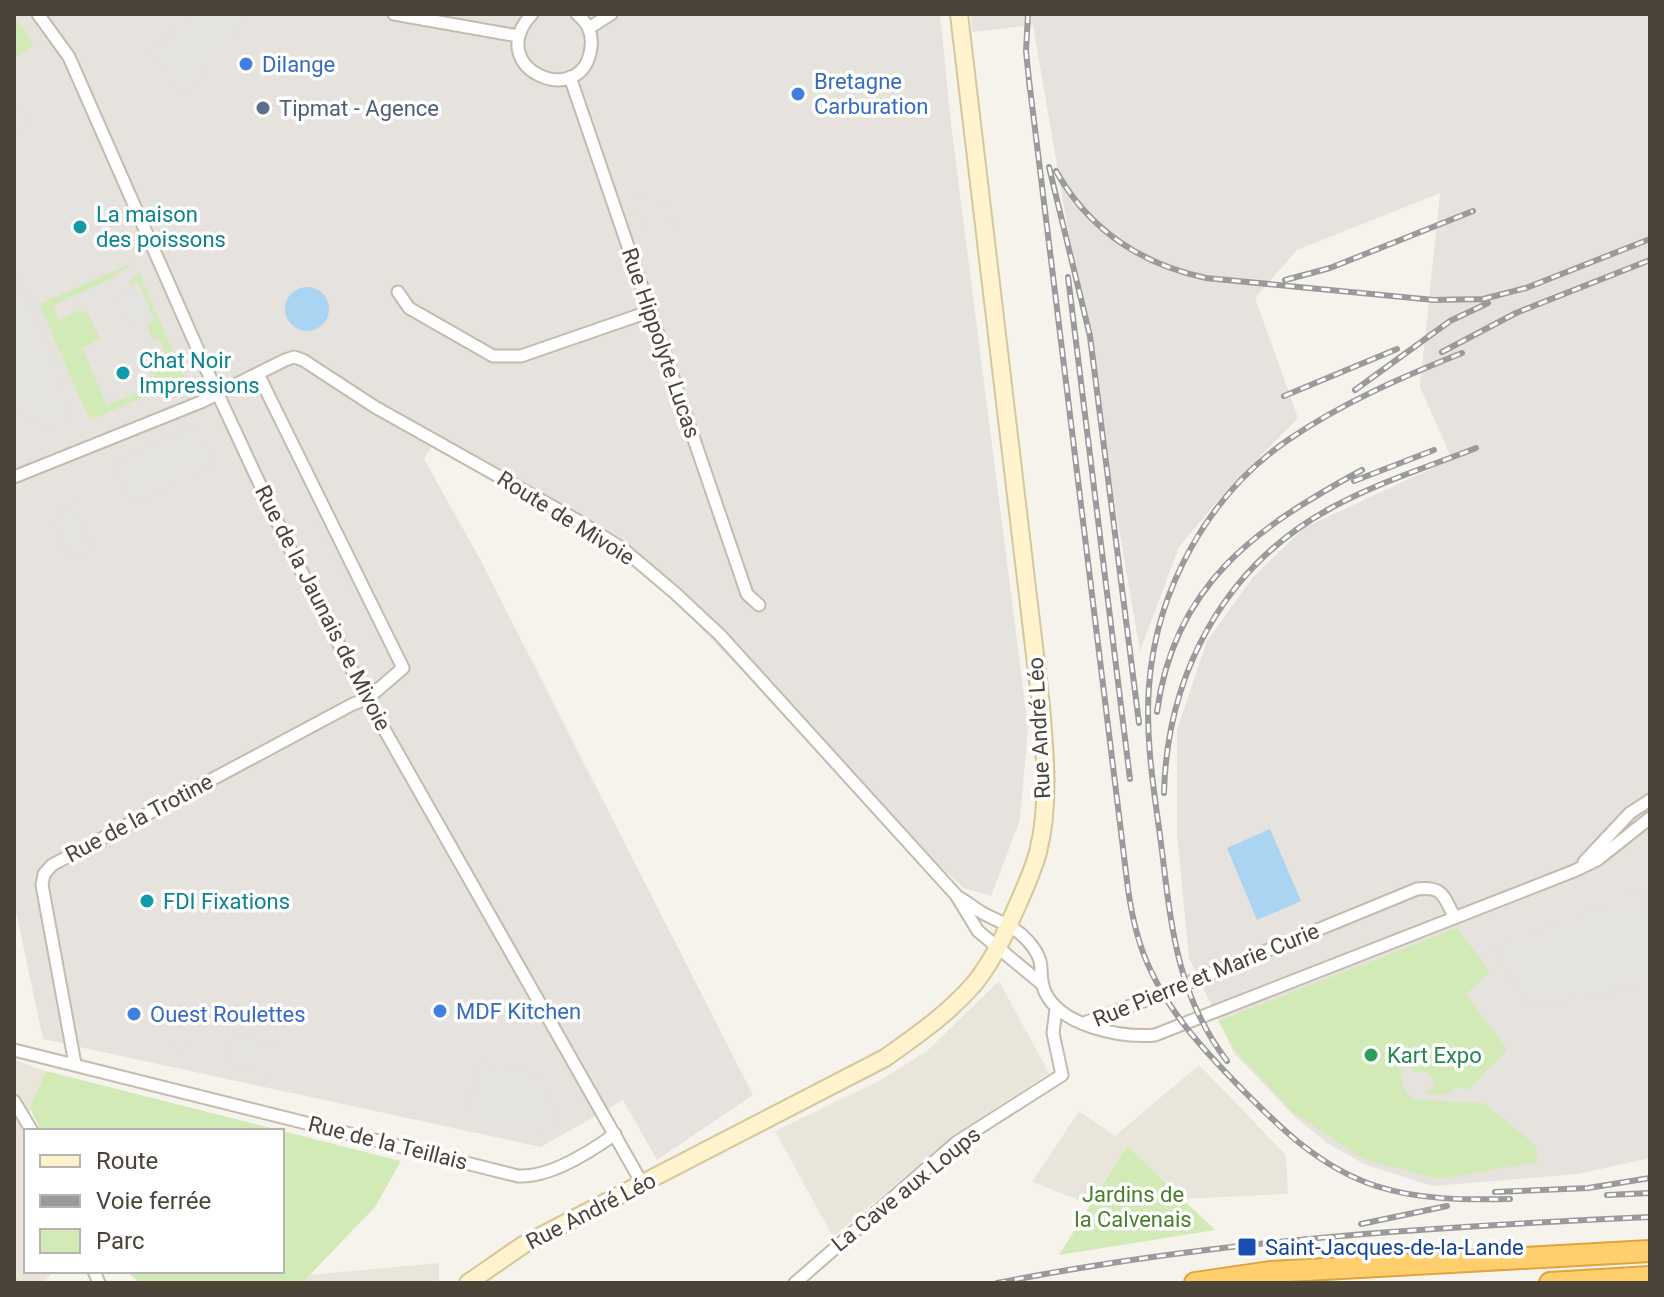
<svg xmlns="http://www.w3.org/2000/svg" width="1664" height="1297" font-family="Roboto,sans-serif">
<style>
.residential{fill:#eae5da}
.industrial{fill:#e6e2dd}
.green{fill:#d2eab5}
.parking{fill:#e5e3e0}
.water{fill:#a9d4f2}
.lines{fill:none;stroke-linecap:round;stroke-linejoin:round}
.street-casing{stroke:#c2bbae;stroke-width:15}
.secondary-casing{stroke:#d6c79b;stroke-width:20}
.highway-casing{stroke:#e0a43c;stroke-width:24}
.street{stroke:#fff;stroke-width:11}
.secondary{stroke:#fff3cd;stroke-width:16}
.highway{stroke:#ffcf6e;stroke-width:20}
.rail-casing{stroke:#9a9a9a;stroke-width:6}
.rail{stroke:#fff;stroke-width:3;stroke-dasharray:9;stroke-linecap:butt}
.shop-dot{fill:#3f7fe0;stroke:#fff;stroke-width:3}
.service-dot{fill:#5c6f8a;stroke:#fff;stroke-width:3}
.culture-dot{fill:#0f9aa8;stroke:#fff;stroke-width:3}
.leisure-dot{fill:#2e9e5b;stroke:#fff;stroke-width:3}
.transit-dot{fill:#1a4fb4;stroke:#fff;stroke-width:3}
.labels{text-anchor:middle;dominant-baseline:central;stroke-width:7;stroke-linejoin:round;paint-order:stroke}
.shop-label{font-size:22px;fill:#366cbe;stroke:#fff;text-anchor:start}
.service-label{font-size:22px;fill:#4e5e75;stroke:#fff;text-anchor:start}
.culture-label{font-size:22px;fill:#0d838f;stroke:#fff;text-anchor:start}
.street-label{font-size:22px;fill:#4b4439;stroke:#fff}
.leisure-label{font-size:22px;fill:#27864d;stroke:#fff;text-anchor:start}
.park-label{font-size:22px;fill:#4a7f2a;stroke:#fff}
.transit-label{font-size:22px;fill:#164399;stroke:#fff;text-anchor:start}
</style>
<rect width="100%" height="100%" fill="#f6f3ec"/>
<!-- residential -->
<path class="residential" d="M 999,981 L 1049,1073 L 953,1136 L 833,1237 L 775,1131 L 879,1081 L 927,1051 Z
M 14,1060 L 46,1071 L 23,1130 L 26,1138 L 26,1271 L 54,1271 L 43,1283 L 14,1283 Z
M 1199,1065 L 1286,1155 L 1288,1194 L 1182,1199 L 1127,1146 L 1090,1204 L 1032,1182 L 1079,1111 L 1115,1136 Z
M 439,1263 L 439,1283 L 302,1283 L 309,1275 Z"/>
<!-- industrial -->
<path class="industrial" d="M 14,14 L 940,14 L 951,124 L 1028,727 L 1020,820 L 991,896 L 964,888 L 864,799 L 672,598 L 618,553 L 431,447 L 424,459 L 481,561 L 753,1095 L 657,1160 L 623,1100 L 541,1147 L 43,1039 L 14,902 Z
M 971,14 L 1650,14 L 1650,1158 L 1578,1174 L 1432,1186 L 1364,1164 L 1327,1143 L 1295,1117 L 1234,1053 L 1189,958 L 1177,834 L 1177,730 L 1207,641 L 1253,577 L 1304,528 L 1452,459 L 1420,387 L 1440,193 L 1297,250 L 1255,298 L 1298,418 L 1225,492 L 1179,547 L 1140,651 L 1033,25 L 972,32 Z"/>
<!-- green -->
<path class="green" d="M 14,18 L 27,33 L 33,47 L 14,57 Z
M 135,262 L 105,282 L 53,305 L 58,320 L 79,311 L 88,313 L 100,339 L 82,348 L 107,405 L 158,384 L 149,363 L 166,355 L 159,338 L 153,340 L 146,325 L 154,321 L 138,282 L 129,285 L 130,280 L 139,273 L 185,379 L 90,420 L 39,304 Z
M 1457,928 L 1490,972 L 1466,994 L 1507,1050 L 1466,1092 L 1465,1087 L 1453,1088 L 1453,1093 L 1425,1095 L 1436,1083 L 1426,1071 L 1415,1072 L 1404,1060 L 1401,1064 C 1401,1079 1401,1093 1416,1100 L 1484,1103 L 1535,1145 L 1538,1162 L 1439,1179 L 1363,1159 L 1294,1113 L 1234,1049 L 1219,1021 Z
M 46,1071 L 401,1161 L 375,1207 L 302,1283 L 140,1283 L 126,1271 L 282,1271 L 282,1131 L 41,1131 L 30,1108 Z
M 1127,1146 L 1215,1230 L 1059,1255 Z"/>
<!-- parking -->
<path class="parking" d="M 192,14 L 242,14 L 237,46 L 209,64 L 200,80 L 180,95 L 149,50 L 174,33 L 172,28 Z
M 14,102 L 31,123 L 14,135 Z
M 641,191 L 657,202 L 664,200 L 675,228 L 647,234 L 633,194 Z
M 14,269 L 53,359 L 72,422 L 38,431 L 35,424 L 20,411 L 14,412 Z
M 138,282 L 155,321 L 135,330 L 132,325 L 126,327 L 115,300 L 139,285 Z
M 196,424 L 215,465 L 132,505 L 112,463 Z
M 280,426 L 384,639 L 378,642 L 275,428 Z
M 74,502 L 92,549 L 68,558 L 52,518 Z
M 1641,890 L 1650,929 L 1650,985 L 1529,1006 L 1492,949 Z
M 172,1013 L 191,1018 L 187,1051 L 168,1046 L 169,1041 L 165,1040 Z
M 234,1035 L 277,1045 L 270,1073 L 224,1062 Z
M 480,1062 L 545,1076 L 542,1088 L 553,1090 L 551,1101 L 559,1103 L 552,1128 L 544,1126 L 541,1136 L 465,1117 Z"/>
<!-- water -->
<path class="water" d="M285 309a22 22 0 1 1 44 0a22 22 0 1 1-44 0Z
M 1270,829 L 1301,901 L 1257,920 L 1227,848 Z"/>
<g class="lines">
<!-- street casing -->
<g class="street-casing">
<path id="street" d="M 38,14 L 69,57 L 209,375 L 290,549 L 367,699 L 643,1185
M 394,14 L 518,36
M 532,14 C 481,69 584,112 591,47 C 593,34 587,22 577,14
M 589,28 L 611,14
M 570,77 L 747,594 L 759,605
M 398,292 L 409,308 L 493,356 L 521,356 L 651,311
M 14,477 L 201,402 L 285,360 L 294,357 L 303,360 L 375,407 L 580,522 L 623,549 L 675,593 L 720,635 L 956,895 L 978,931 L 1043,985
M 1584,862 L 1630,813 L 1650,800
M 960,898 C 967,902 974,908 981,912 C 998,922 1014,925 1028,941 C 1049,965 1036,971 1045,992 C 1061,1026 1120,1038 1155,1035 L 1574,871 L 1597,860 L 1650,818
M 1084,1023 L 1149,999 L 1417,889 C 1444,886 1443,896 1455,918
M 14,1050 L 518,1176 C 549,1178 590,1152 615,1134
M 75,1064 L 42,885 L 44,874 L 52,865 L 353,704 L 367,699 L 403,668 L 258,374
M 14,1101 L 32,1131
M 94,1271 L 99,1283
M 795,1283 L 957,1142 L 1062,1075 L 1053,1033 L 1056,1009"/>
</g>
<!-- secondary casing -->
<g class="secondary-casing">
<path id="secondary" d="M 468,1283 L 523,1245 L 885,1058 C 916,1036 948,1014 974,984 C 991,963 1003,939 1013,915 C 1022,895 1032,874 1038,852 C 1050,806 1045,753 1041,706 L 959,14"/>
</g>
<!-- highway casing -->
<g class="highway-casing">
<path id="highway" d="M 1195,1283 L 1270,1272 L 1650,1251
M 1550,1283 L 1650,1277"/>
</g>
<!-- street -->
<use href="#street" class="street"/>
<!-- secondary -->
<use href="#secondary" class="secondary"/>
<!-- highway -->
<use href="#highway" class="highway"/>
<!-- rail casing -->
<g class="rail-casing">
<path id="rail" d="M 1028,14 L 1026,51 L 1030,90
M 1029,80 L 1128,889 C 1132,917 1138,945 1151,971 C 1171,1014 1202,1048 1235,1082 C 1277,1125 1318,1167 1376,1186 C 1420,1200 1464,1200 1510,1199
M 1049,167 L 1090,336 L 1139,723
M 1056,171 C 1089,230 1141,264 1206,278 L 1434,300 L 1483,299 L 1526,288 L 1650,239
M 1068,277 L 1130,779
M 1285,280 L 1330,268 L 1473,211
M 1442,352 L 1516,313 L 1650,260
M 1355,390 L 1450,321 L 1488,303
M 1284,396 L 1397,349
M 1354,481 L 1434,450
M 1157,712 C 1174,584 1257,527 1362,470
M 1164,793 C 1167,674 1224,566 1331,508 C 1376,483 1428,467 1476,448
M 1227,1061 C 1176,994 1171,924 1161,843 C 1154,791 1145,738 1149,686 C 1156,590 1208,495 1288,440 C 1342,403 1402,377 1462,353
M 1495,1192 L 1588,1188 L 1650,1178
M 1607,1195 L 1650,1193
M 1361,1224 L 1447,1206
M 997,1283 C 1215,1240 1429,1227 1650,1217"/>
</g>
<!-- rail -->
<use href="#rail" class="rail"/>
</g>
<!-- markers -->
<g class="shop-dot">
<circle cx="246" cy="64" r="8"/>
<circle cx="798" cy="94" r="8"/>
<circle cx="440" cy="1011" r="8"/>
<circle cx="134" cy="1014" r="8"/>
</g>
<circle class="service-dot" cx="263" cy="108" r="8"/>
<g class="culture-dot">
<circle cx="80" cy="227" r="8"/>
<circle cx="123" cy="373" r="8"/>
<circle cx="147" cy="901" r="8"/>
</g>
<circle class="leisure-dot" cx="1371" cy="1055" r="8"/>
<rect class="transit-dot" x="1237" y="1237" width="20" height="20" rx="4"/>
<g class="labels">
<!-- shop labels -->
<g class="shop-label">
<text x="262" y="64">Dilange</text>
<text x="814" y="81">Bretagne<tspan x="814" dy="25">Carburation</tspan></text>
<text x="456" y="1011">MDF Kitchen</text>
<text x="150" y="1014">Ouest Roulettes</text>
</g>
<!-- service labels -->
<g class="service-label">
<text x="279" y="108">Tipmat - Agence</text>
</g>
<!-- culture labels -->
<g class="culture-label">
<text x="96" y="214">La maison<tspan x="96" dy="25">des poissons</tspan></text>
<text x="139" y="360">Chat Noir<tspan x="139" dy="25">Impressions</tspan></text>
<text x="163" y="901">FDI Fixations</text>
</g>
<!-- street labels -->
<g class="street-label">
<text transform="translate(661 343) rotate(71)">Rue Hippolyte Lucas</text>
<text transform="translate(566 518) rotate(32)">Route de Mivoie</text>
<text transform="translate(323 608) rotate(63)">Rue de la Jaunais de Mivoie</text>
<text transform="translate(1039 728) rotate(-93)">Rue André Léo</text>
<text transform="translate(139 818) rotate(-28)">Rue de la Trotine</text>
<text transform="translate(1206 975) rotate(-22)">Rue Pierre et Marie Curie</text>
<text transform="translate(388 1143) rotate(14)">Rue de la Teillais</text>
<text transform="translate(906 1189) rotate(-39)">La Cave aux Loups</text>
<text transform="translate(591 1211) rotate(-27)">Rue André Léo</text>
</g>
<!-- leisure labels -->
<g class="leisure-label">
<text x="1387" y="1055">Kart Expo</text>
</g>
<!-- park labels -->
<g class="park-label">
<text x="1133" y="1194">Jardins de<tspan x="1133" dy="25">la Calvenais</tspan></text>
</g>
<!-- transit labels -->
<g class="transit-label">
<text x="1265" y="1247">Saint-Jacques-de-la-Lande</text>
</g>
</g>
<!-- border -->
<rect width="1664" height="1297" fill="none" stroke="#4b4439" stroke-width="32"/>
<!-- legend -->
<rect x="24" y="1129" width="260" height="144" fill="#ffffff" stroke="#b7b4b0" stroke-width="2"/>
<rect x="40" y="1155" width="40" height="12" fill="#fff3cd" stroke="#b7b4b0" stroke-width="2"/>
<text x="96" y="1169" font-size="24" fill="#4b4439">Route</text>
<rect x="40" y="1195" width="40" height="12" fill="#9a9a9a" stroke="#b7b4b0" stroke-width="2"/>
<text x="96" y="1209" font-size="24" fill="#4b4439">Voie ferrée</text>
<rect x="40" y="1229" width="40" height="24" fill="#d2eab5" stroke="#b7b4b0" stroke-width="2"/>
<text x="96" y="1249" font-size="24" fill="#4b4439">Parc</text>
</svg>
